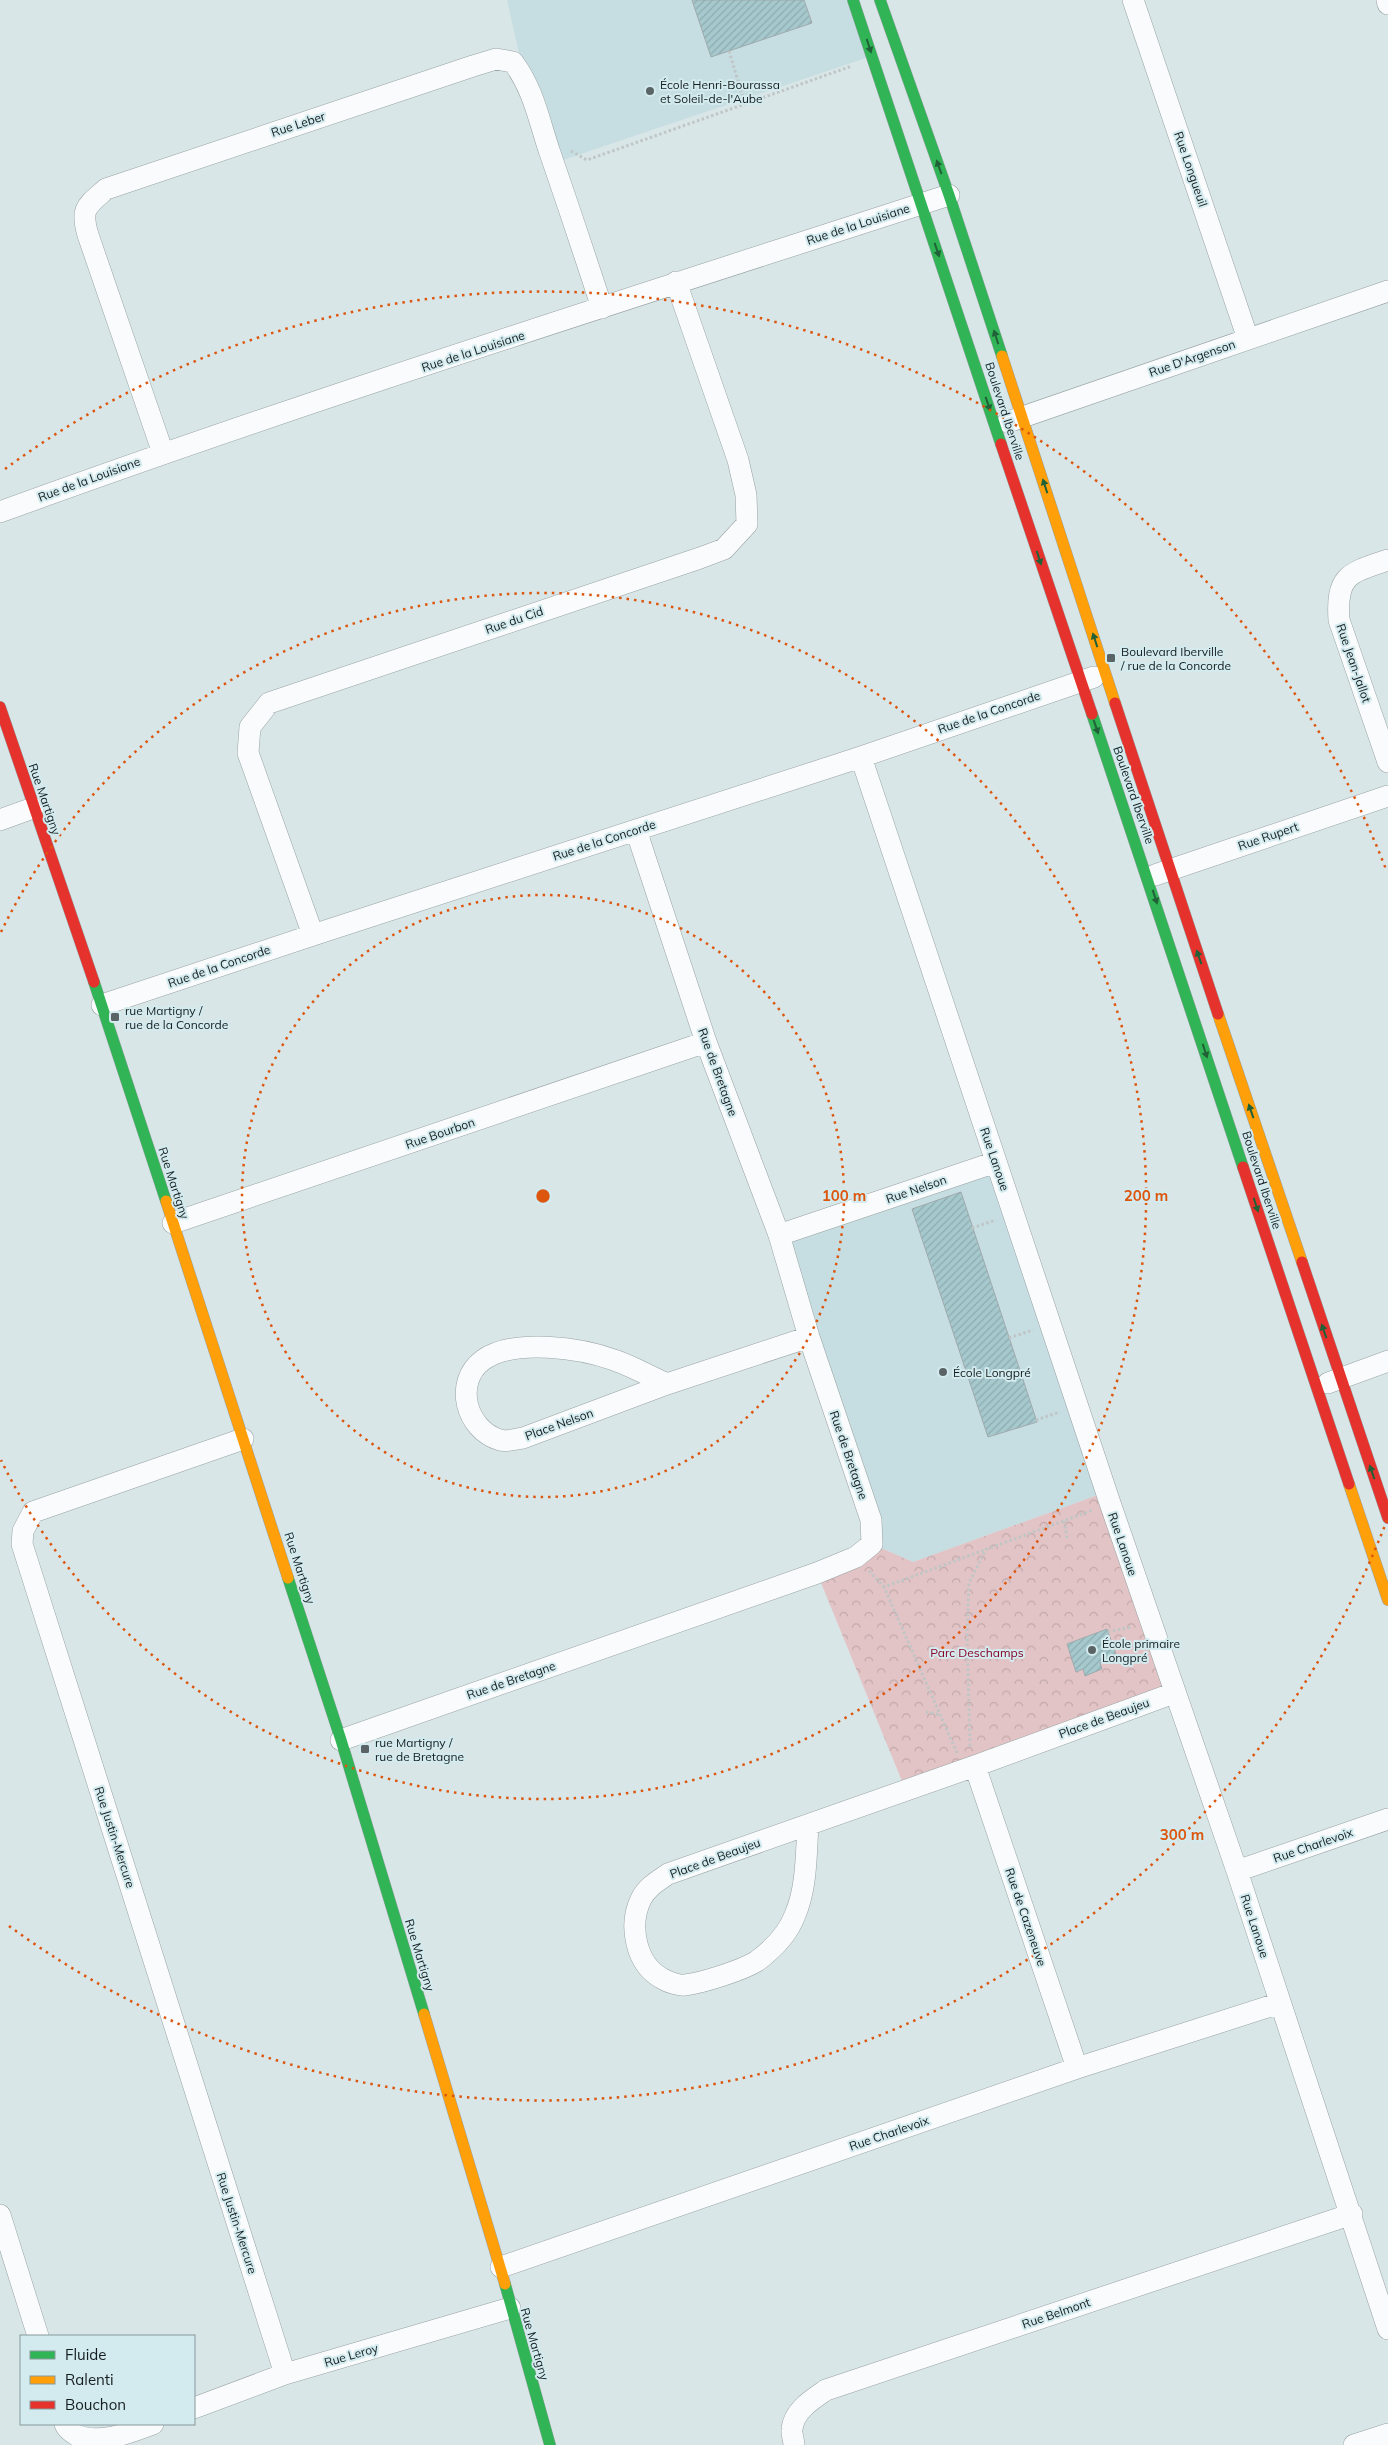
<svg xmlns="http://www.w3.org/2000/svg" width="1388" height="2445" font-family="Mulish,sans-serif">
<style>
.built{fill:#c6dee2}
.forest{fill:url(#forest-crowns)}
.building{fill:url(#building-hatch);stroke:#a0aaac}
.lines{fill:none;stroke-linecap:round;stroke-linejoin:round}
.street-casing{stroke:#98a2a3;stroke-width:22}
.fast-casing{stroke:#98a2a3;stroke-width:12}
.slow-casing{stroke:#98a2a3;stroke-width:12}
.jam-casing{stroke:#98a2a3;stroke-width:12}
.path{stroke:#c0c5c5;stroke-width:3;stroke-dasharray:2.5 2.5;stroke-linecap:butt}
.street{stroke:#f9fbfc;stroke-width:21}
.fast{stroke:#30b455;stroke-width:11}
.slow{stroke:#ff9f0a;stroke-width:11}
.jam{stroke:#e5322d;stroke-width:11}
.oneway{fill:#216137}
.ring{fill:none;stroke:#dd560d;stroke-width:2.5;stroke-dasharray:2.5 5}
.poi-dot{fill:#5a6365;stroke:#d3ebee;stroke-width:2}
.labels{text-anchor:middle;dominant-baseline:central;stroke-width:4;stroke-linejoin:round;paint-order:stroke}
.poi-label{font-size:12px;fill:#151d1f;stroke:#d3ebee;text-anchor:start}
.street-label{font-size:12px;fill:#151d1f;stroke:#d3ebee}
.park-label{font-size:12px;fill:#880428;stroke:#d3ebee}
.centre{fill:#dd560d;stroke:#d3ebee;stroke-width:2.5}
.ring-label{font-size:15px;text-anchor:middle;font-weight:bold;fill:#dd560d;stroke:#d3ebee;stroke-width:4;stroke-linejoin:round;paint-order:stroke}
</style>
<defs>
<pattern id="forest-crowns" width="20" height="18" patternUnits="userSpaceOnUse" patternTransform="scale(1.25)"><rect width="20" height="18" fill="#e3c4c6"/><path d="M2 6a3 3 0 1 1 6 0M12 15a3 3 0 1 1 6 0" fill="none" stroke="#c2a8aa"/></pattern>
<pattern id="building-hatch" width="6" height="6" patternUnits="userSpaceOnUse" patternTransform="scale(1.25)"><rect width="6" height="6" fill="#a6c9ce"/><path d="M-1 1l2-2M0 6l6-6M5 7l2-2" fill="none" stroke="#8eacb0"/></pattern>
</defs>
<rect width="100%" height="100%" fill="#d9e6e8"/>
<!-- built -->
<path class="built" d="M 507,0 L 853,0 L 872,56 L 554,163 L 524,76 Z
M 996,1162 L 1106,1492 L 913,1562 L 872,1544 L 779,1235 Z"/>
<!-- forest -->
<path class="forest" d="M 1106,1492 L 1174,1693 L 906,1791 L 817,1573 L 872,1544 L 913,1562 Z"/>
<!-- building -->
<path class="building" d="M 692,0 L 804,0 L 812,23 L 711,57 Z
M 961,1192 L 1037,1422 L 988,1437 L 912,1209 Z
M 1107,1629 L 1117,1657 L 1100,1663 L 1102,1669 L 1085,1676 L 1083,1669 L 1076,1672 L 1067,1644 Z"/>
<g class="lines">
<!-- street casing -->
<g class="street-casing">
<path id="street" d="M 1133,0 L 1248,339
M 1387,0 L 1388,4
M 1008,422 L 1388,291
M 163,453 L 88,235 C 80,208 87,206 106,189 L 473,66 L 496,59 L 513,62 C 534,90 539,121 550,153 C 568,205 585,256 602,308
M 0,512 C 313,398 632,298 949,195
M 1388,560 C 1349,573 1336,575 1339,620 L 1388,762
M 861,757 L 1110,1503 L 1237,1871 L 1388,2329
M 0,820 L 33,808
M 1155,875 L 1388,796
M 313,935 L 248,753 L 250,727 L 269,703 L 700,558 L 724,549 L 747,524 L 746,495 L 738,460 L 676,282
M 102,1005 L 313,935 L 861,757 L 1094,677
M 173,1223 L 706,1042
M 779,1235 L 996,1162
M 1328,1383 L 1388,1361
M 667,1384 C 649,1376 632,1366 614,1360 C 581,1348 514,1338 483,1360 C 453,1382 466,1430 500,1440 C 506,1442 516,1439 523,1438 L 667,1384 L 809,1337
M 243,1439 L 33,1512 L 23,1531 L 22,1544 L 285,2374
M 341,1740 L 817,1573 L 856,1557 L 872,1544 L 871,1520 L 809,1337 L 779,1235 L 706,1042 L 636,830
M 975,1766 L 1077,2068
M 808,1825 C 806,1854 807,1887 795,1915 C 788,1934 773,1949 757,1961 C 743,1970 702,1983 685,1985 C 680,1986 668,1982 663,1979 C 636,1965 628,1926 641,1899 C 647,1887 658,1881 668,1874 L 975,1766 L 1174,1693
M 1237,1871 L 1388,1819
M 0,2215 L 38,2336
M 501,2267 L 1077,2068 L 1280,2003
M 194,2408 L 285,2374 L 510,2308
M 65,2424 C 67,2430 71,2431 76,2435 C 99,2445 129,2433 153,2424
M 794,2445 C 794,2440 791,2433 792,2429 C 794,2410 813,2399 826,2390 L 1352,2214
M 1354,2445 L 1388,2434"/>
</g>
<!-- fast casing -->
<g class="fast-casing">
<path id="fast" d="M 853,0 L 1001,444
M 880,0 L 949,195 L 1002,356
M 1092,714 L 1243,1167
M 94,982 L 166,1201
M 288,1578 L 341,1740 L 424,2014
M 505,2284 L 550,2445"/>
</g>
<!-- slow casing -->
<g class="slow-casing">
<path id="slow" d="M 1002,356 L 1115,703
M 1218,1014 L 1302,1262
M 166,1201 L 288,1578
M 1349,1484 L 1388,1600
M 424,2014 L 505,2284"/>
</g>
<!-- jam casing -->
<g class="jam-casing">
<path id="jam" d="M 1001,444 L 1092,714
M 1115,703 L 1218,1014
M 0,707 L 94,982
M 1243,1167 L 1349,1484
M 1302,1262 L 1388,1518"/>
</g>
<!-- path -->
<path class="path" d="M 729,51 L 745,104
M 571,151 L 587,160 L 852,66
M 972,1228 L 996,1220
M 1009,1338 L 1033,1330
M 1036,1420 L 1060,1412
M 1064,1521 L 1067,1538
M 869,1571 L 884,1587
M 1108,1632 L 1131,1627
M 926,1712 L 941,1715
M 970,1746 L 967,1632 L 969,1583 L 986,1549
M 957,1753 L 884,1587 L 1093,1510"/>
<!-- street -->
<use href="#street" class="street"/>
<!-- fast -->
<use href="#fast" class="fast"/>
<!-- slow -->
<use href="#slow" class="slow"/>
<!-- jam -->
<use href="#jam" class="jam"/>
</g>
<!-- one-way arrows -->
<defs><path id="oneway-solid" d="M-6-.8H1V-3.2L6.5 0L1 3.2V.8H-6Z" transform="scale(1.25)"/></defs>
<g class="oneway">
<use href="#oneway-solid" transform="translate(869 46) rotate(72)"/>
<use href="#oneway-solid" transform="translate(939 167) rotate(-110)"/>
<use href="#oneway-solid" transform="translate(937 250) rotate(71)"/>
<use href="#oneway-solid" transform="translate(996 337) rotate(-108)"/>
<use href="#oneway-solid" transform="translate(988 404) rotate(71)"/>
<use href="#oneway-solid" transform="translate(1045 486) rotate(-108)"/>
<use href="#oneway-solid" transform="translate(1039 558) rotate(72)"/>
<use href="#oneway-solid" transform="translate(1095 640) rotate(-108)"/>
<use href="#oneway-solid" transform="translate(1096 727) rotate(71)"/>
<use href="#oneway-solid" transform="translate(1155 897) rotate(72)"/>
<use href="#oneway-solid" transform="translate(1199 957) rotate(-109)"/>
<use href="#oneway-solid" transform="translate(1205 1051) rotate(72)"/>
<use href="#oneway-solid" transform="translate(1251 1111) rotate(-109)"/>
<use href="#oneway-solid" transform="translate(1256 1205) rotate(72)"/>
<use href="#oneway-solid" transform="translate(1324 1331) rotate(-109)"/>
<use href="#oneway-solid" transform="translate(1372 1472) rotate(-109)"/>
</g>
<!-- distance rings -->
<g class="ring">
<circle cx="543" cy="1196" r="301"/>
<path d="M1 932A603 603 0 1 1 1 1460"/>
<path d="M1387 1520A904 904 0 0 1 5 1923M5 469A904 904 0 0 1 1387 872"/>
</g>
<!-- markers -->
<g class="poi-dot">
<circle cx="650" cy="91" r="5"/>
<rect x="1106" y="653" width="10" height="10" rx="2.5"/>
<rect x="110" y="1012" width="10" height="10" rx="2.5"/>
<circle cx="943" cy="1372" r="5"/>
<circle cx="1092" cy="1650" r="5"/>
<rect x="360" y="1744" width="10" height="10" rx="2.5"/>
</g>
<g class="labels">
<!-- poi labels -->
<g class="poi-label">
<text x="660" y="84">École Henri-Bourassa<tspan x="660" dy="14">et Soleil-de-l'Aube</tspan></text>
<text x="1121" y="651">Boulevard Iberville<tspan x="1121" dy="14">/ rue de la Concorde</tspan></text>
<text x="125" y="1010">rue Martigny /<tspan x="125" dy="14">rue de la Concorde</tspan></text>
<text x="953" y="1372">École Longpré</text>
<text x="1102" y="1643">École primaire<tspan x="1102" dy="14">Longpré</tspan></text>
<text x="375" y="1742">rue Martigny /<tspan x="375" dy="14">rue de Bretagne</tspan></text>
</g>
<!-- street labels -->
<g class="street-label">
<text transform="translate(298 124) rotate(-18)">Rue Leber</text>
<text transform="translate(1191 169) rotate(71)">Rue Longueuil</text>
<text transform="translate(858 224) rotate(-18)">Rue de la Louisiane</text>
<text transform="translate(473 351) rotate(-18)">Rue de la Louisiane</text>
<text transform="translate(1192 358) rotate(-19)">Rue D'Argenson</text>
<text transform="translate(1005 411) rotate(72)">Boulevard Iberville</text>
<text transform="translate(89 479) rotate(-20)">Rue de la Louisiane</text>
<text transform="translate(514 620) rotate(-19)">Rue du Cid</text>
<text transform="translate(1354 663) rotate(71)">Rue Jean-Jallot</text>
<text transform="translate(989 712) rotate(-19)">Rue de la Concorde</text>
<text transform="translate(1134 795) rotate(71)">Boulevard Iberville</text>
<text transform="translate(45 799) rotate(71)">Rue Martigny</text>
<text transform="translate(1268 836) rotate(-19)">Rue Rupert</text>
<text transform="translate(604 840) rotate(-18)">Rue de la Concorde</text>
<text transform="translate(219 966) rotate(-19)">Rue de la Concorde</text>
<text transform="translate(718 1072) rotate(70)">Rue de Bretagne</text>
<text transform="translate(440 1133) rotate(-19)">Rue Bourbon</text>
<text transform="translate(995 1159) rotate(71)">Rue Lanoue</text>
<text transform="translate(1262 1180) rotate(72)">Boulevard Iberville</text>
<text transform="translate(174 1183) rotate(72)">Rue Martigny</text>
<text transform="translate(916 1189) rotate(-19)">Rue Nelson</text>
<text transform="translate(559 1424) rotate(-20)">Place Nelson</text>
<text transform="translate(849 1455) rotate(71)">Rue de Bretagne</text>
<text transform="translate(1123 1544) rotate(71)">Rue Lanoue</text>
<text transform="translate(300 1568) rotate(72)">Rue Martigny</text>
<text transform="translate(511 1680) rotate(-19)">Rue de Bretagne</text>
<text transform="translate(1104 1718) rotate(-20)">Place de Beaujeu</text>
<text transform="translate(115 1837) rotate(72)">Rue Justin-Mercure</text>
<text transform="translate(1313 1845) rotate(-19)">Rue Charlevoix</text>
<text transform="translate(715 1858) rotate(-20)">Place de Beaujeu</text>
<text transform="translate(1026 1917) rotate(71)">Rue de Cazeneuve</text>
<text transform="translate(1255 1926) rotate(72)">Rue Lanoue</text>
<text transform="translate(420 1955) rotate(73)">Rue Martigny</text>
<text transform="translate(889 2133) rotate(-19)">Rue Charlevoix</text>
<text transform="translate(237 2223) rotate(72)">Rue Justin-Mercure</text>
<text transform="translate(1056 2313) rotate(-19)">Rue Belmont</text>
<text transform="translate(535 2344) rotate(74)">Rue Martigny</text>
<text transform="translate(351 2355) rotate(-16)">Rue Leroy</text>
</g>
<!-- park labels -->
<g class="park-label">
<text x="977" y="1652">Parc Deschamps</text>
</g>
</g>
<circle cx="543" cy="1196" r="8" class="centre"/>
<g class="ring-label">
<text x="844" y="1201">100 m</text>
<text x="1146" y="1201">200 m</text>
<text x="1182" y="1840">300 m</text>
</g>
<!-- legend -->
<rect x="20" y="2335" width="175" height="90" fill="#d3ebee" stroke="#87999b"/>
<rect x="30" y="2351" width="25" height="8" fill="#30b455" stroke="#87999b"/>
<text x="65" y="2360" font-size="15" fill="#151d1f">Fluide</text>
<rect x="30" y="2376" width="25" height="8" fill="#ff9f0a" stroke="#87999b"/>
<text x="65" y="2385" font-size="15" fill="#151d1f">Ralenti</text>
<rect x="30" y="2401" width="25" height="8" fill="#e5322d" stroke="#87999b"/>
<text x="65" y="2410" font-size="15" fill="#151d1f">Bouchon</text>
</svg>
